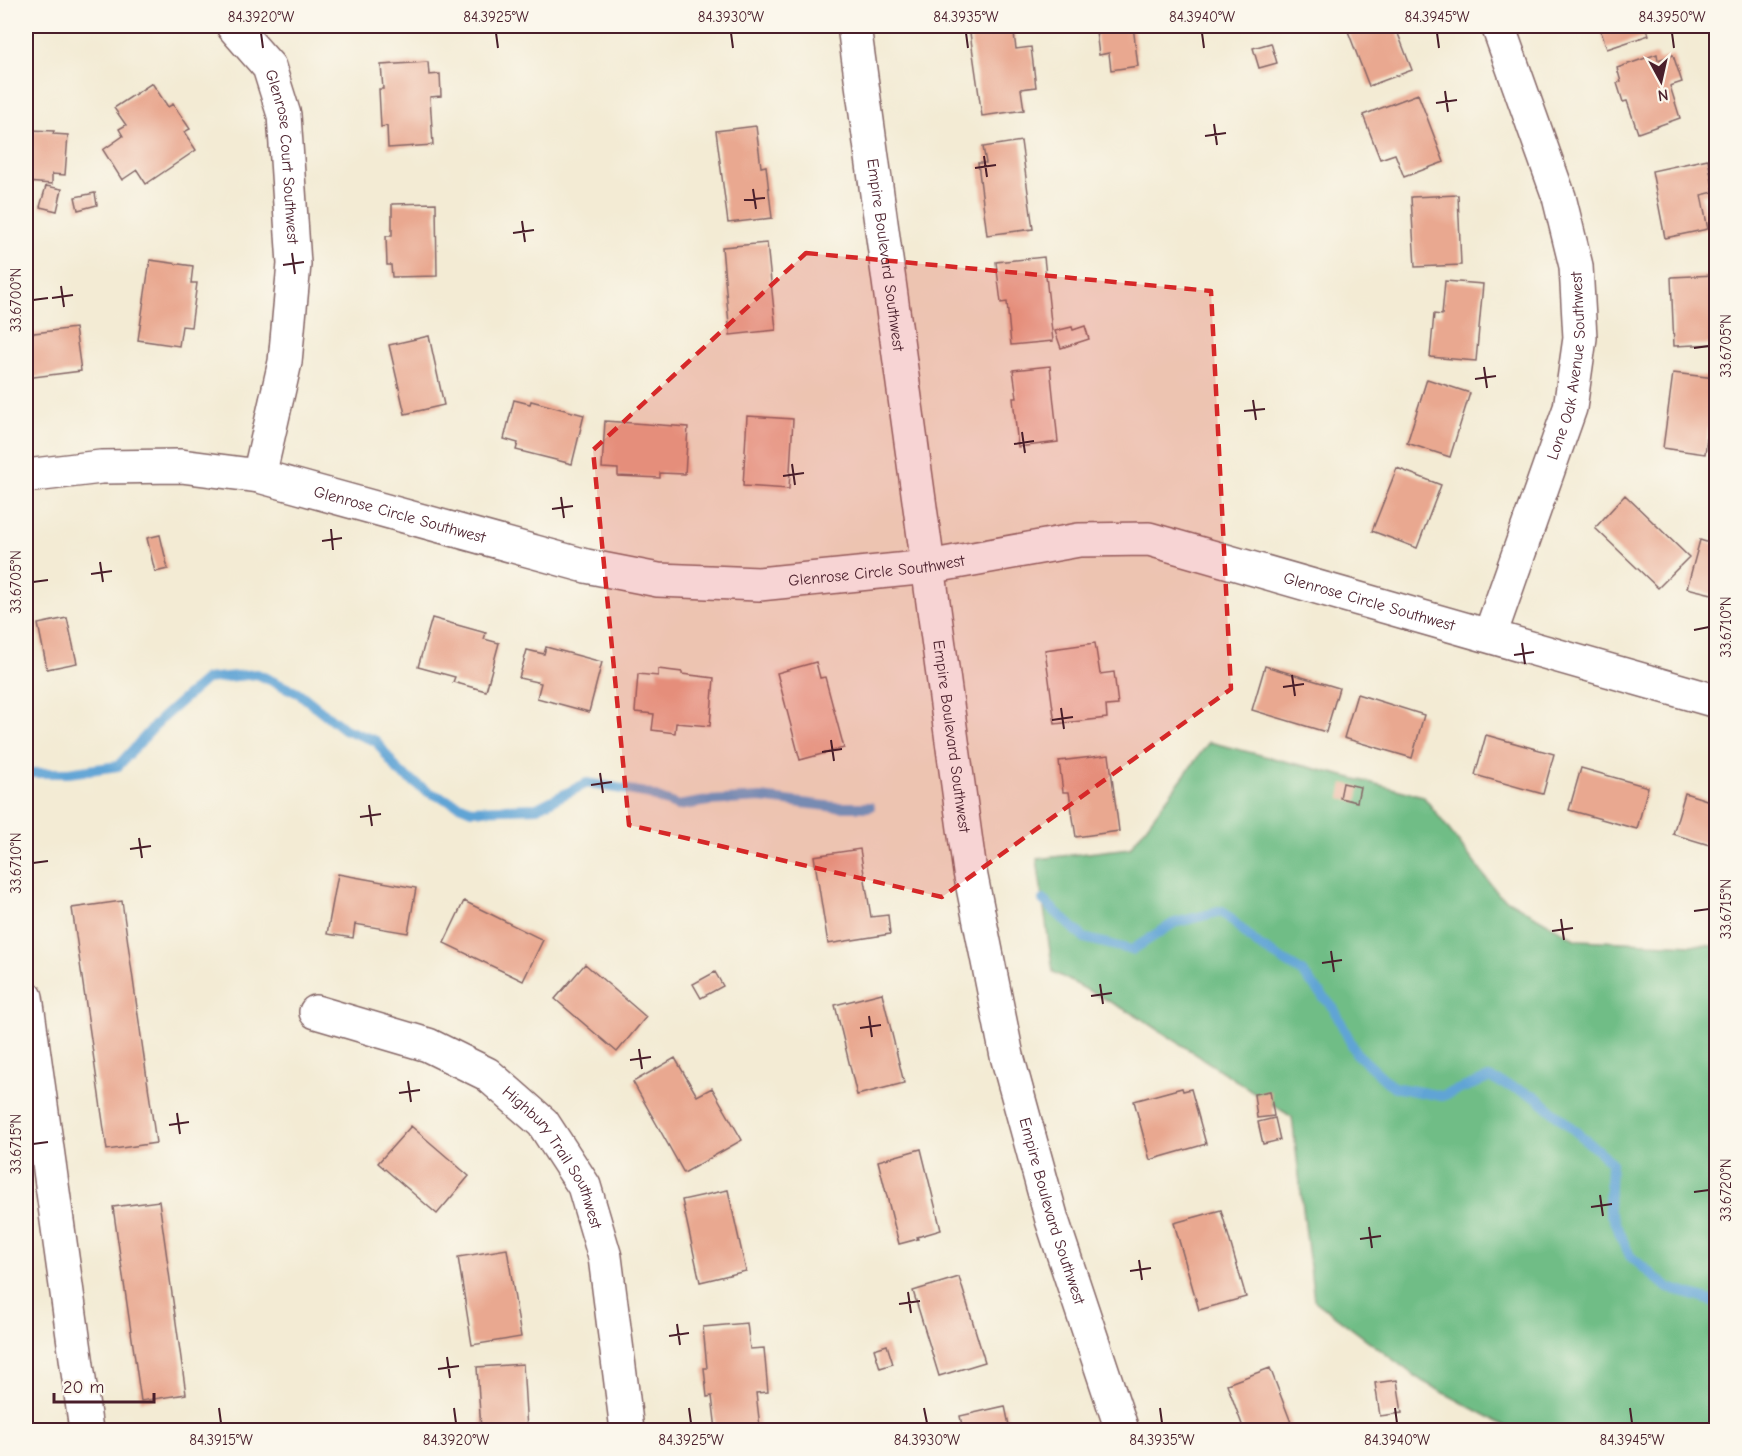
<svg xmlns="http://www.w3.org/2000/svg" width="1742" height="1456" font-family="'Comic Neue',sans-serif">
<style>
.forest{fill:#70bd86;stroke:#5d6e58;stroke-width:1.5}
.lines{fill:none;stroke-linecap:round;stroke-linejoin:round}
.stream{stroke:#61a4d5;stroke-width:10}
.building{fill:#e9a890}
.street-casing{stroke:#856666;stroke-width:36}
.secondary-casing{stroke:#856666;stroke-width:36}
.street{stroke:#fff;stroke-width:33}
.secondary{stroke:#fff;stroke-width:33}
.marked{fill:#d62828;fill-opacity:0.2;stroke:#d62828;stroke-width:4.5;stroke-dasharray:12 8;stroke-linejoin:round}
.ticks{fill:none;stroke:#4a1f2b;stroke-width:2}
.labels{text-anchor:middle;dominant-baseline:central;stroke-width:4.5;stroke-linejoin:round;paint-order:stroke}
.street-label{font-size:16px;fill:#4a1f2b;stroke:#fbf7ec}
.neatline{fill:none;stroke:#4a1f2b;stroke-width:2}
.ticks-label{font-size:15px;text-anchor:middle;fill:#4a1f2b}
</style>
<rect width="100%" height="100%" fill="#fbf7ec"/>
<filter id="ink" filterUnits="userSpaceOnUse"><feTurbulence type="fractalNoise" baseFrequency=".0167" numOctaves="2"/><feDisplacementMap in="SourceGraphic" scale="12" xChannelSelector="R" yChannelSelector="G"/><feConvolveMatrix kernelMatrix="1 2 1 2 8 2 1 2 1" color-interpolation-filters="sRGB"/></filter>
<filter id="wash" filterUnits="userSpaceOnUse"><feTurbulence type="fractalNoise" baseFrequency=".008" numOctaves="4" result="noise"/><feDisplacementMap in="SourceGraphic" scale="24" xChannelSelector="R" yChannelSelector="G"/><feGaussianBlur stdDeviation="1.35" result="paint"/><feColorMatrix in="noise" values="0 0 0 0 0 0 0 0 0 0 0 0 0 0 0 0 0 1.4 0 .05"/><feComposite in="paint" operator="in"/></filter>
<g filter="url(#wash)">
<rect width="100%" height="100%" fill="#f3ebd4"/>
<!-- forest -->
<path class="forest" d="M 1209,742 L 1423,796 L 1499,895 L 1577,940 L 1716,946 L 1716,1430 L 1513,1430 L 1422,1381 L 1314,1300 L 1292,1117 L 1139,1017 L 1053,972 L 1037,859 L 1130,848 Z"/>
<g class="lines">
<!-- stream -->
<path class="stream" d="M 26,773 L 68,773 L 118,766 L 162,718 L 206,679 L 257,674 L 300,694 L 344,729 L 376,741 L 399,772 L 428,792 L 471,810 L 537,808 L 587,783 L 645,793 L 678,806 L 708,801 L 761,798 L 835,807 L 870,807
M 1043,900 L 1084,938 L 1132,950 L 1174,923 L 1222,911 L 1258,945 L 1301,971 L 1334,1009 L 1356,1053 L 1393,1087 L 1442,1096 L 1489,1078 L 1535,1096 L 1611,1162 L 1609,1210 L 1630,1256 L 1668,1288 L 1716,1302"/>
</g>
<g id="blocks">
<!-- building -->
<path class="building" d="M 969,26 L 1013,26 L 1016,49 L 1031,47 L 1036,87 L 1021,89 L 1024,110 L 982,116 Z
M 1133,26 L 1138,66 L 1111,70 L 1109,53 L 1099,55 L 1096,31 Z
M 1346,26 L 1395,26 L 1412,70 L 1369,86 Z
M 1599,26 L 1646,26 L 1649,35 L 1607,49 Z
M 1271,43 L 1277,63 L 1259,68 L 1253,48 Z
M 1657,54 L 1658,60 L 1673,55 L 1682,82 L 1670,86 L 1680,118 L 1638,133 L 1627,101 L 1623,102 L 1617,83 L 1621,82 L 1617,68 Z
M 428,62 L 429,75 L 440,74 L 441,96 L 430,97 L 433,145 L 388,148 L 387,126 L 381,127 L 379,89 L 383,89 L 381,65 Z
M 152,83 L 168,107 L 173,104 L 190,129 L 184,132 L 196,150 L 146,184 L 137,170 L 122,180 L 103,150 L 123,136 L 119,129 L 126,125 L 114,108 Z
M 1418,94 L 1444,162 L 1404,177 L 1395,154 L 1380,159 L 1363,115 Z
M 26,123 L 32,123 L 31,130 L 54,131 L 53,134 L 68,135 L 65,175 L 52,174 L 52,184 L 26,182 Z
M 756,126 L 761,167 L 766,166 L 772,218 L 728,223 L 716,131 Z
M 1021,141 L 1033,229 L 987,235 L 978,163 L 986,163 L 983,147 Z
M 1708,159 L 1714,192 L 1701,195 L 1708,229 L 1665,238 L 1652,171 Z
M 46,186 L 62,189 L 57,211 L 40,207 Z
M 95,193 L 97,205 L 78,210 L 75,197 Z
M 1458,195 L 1461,265 L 1415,267 L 1411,197 Z
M 436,203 L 437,276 L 392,277 L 391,265 L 387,265 L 386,236 L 392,236 L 392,204 Z
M 767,243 L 776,330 L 730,335 L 722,247 Z
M 1044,257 L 1053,341 L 1011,345 L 1007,302 L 1001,303 L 996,262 Z
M 150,260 L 193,266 L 191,283 L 197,283 L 191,327 L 182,326 L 179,346 L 138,340 Z
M 1716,275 L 1716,344 L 1674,346 L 1671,277 Z
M 1445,281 L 1483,284 L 1476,361 L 1430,357 L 1434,314 L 1442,315 Z
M 1085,326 L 1089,339 L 1061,348 L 1055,331 L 1072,327 L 1073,330 Z
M 75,328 L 81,371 L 26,378 L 26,334 Z
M 429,336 L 444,405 L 405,414 L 389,345 Z
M 1050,366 L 1058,442 L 1018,447 L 1013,398 L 1017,398 L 1013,370 Z
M 1673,373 L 1715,378 L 1705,454 L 1663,448 Z
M 1427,379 L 1470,393 L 1450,457 L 1407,443 Z
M 514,400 L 530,404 L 531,401 L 584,415 L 572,464 L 516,450 L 518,443 L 504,439 Z
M 747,416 L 793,419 L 789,489 L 743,486 Z
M 605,421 L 688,427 L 685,474 L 660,473 L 660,478 L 618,476 L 618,469 L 602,468 Z
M 1397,468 L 1441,485 L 1417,548 L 1372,531 Z
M 1625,495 L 1689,557 L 1658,588 L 1595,528 Z
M 160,535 L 168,569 L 155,572 L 147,538 Z
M 1700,540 L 1716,545 L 1716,595 L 1687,588 Z
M 67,618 L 77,663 L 47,669 L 38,624 Z
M 432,618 L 486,633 L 484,639 L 499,643 L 486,691 L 453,682 L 455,677 L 418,667 Z
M 1095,643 L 1100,674 L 1114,672 L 1118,705 L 1106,706 L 1107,718 L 1055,724 L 1045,650 Z
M 546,647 L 602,662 L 589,712 L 537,698 L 541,683 L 519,678 L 527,650 L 544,654 Z
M 816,662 L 820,678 L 825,677 L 844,748 L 800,760 L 777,673 Z
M 1265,666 L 1339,688 L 1326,732 L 1252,710 Z
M 658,669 L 682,672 L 682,674 L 714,678 L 710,726 L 676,723 L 675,733 L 652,730 L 654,714 L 635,712 L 638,674 L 658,676 Z
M 1357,694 L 1424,715 L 1412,758 L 1344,738 Z
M 1486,735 L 1554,754 L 1543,794 L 1475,775 Z
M 1109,755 L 1119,831 L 1076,837 L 1069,792 L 1063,792 L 1059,761 Z
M 1581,768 L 1648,787 L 1637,829 L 1569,810 Z
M 1343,783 L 1360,787 L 1357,802 L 1340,798 Z
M 1685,793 L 1716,803 L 1716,847 L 1673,834 Z
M 860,849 L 871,917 L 888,915 L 890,934 L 828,944 L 814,856 Z
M 338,874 L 416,888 L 408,933 L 355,924 L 353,938 L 327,934 Z
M 122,901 L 156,1143 L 107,1150 L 72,908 Z
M 464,901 L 543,940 L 523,981 L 444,943 Z
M 585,964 L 646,1017 L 617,1052 L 555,999 Z
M 715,972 L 723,986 L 701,998 L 693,984 Z
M 882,993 L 904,1083 L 857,1095 L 835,1005 Z
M 675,1058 L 697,1096 L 712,1088 L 742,1140 L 684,1173 L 633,1082 Z
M 1182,1088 L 1183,1091 L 1191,1089 L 1206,1144 L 1150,1160 L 1134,1101 Z
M 1270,1091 L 1274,1116 L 1257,1118 L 1254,1094 Z
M 1275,1118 L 1280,1140 L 1263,1144 L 1258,1122 Z
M 411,1126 L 469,1176 L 437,1214 L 378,1163 Z
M 921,1149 L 941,1230 L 917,1237 L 918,1239 L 899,1244 L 878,1161 Z
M 728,1190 L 746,1271 L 700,1282 L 682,1200 Z
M 159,1201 L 186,1394 L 141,1401 L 113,1207 Z
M 1221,1210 L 1246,1297 L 1199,1310 L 1174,1223 Z
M 507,1249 L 521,1337 L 472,1345 L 458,1257 Z
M 959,1277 L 985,1362 L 939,1376 L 913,1291 Z
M 747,1323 L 750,1349 L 764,1348 L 768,1392 L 756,1393 L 760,1427 L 716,1430 L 712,1396 L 707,1397 L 704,1368 L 707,1368 L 703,1327 Z
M 887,1345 L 893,1364 L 880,1368 L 874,1349 Z
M 523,1364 L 527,1430 L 481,1430 L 477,1367 Z
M 1270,1368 L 1292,1425 L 1278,1430 L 1244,1430 L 1227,1384 Z
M 1397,1380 L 1402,1413 L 1380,1416 L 1375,1383 Z
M 1005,1406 L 1010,1430 L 963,1430 L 960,1416 Z"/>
</g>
</g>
<g filter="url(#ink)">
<use href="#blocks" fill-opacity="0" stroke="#856666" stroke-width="1.5"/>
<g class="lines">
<!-- street casing -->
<g class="street-casing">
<g id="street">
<path id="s1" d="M 233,26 L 269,67 L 284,115 L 294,264 L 285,362 L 259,476"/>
<path id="s2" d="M 26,476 L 101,467 L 181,466 L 259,476 L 586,566 L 658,580 L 759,584 L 928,567 L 1079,540 L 1149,539 L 1716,701"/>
<path id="s3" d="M 1490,635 L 1570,408 L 1580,338 L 1576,266 L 1559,197 L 1498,26"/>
<path d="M 26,997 L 86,1430"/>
<path id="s4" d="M 316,1012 L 428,1045 L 487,1074 L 543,1123 L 584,1186 L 605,1257 L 627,1430"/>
</g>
</g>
<!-- secondary casing -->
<g class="secondary-casing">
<g id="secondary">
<path id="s5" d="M 854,26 L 970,872 L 1007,1056 L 1052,1220 L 1122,1430"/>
</g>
</g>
<!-- street -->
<use href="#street" class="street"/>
<!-- secondary -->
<use href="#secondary" class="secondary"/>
</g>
</g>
<!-- marked area -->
<path class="marked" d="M 806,253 L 1211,291 L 1231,689 L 942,897 L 629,825 L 593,450 Z"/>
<!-- ticks -->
<path class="ticks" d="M 261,33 L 263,48M 496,33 L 498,48M 731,33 L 733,48M 966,33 L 968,48M 1202,33 L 1204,48M 1437,33 L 1439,48M 1672,33 L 1674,48M 1445,91 L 1448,112M 1436,103 L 1457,100M 1214,124 L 1217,145M 1205,136 L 1226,133M 984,156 L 987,177M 975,168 L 996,165M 753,189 L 756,209M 744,200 L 765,198M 522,221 L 525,242M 513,233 L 534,230M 292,253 L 295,274M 283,265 L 304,262M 61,286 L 64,307M 52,298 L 73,295M 33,300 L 48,298M 1694,348 L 1709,346M 1484,367 L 1487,388M 1475,379 L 1496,376M 1253,400 L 1256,420M 1244,411 L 1265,409M 1022,432 L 1025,453M 1014,444 L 1034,441M 792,464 L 795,485M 783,476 L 804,473M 561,497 L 564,518M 552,509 L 573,506M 331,529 L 333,550M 322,541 L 342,538M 100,562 L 103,582M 91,574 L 112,571M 33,582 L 48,580M 1694,630 L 1709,627M 1522,643 L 1525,664M 1514,655 L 1534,652M 1292,675 L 1295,696M 1283,687 L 1304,684M 1061,708 L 1064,729M 1052,720 L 1073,717M 831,740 L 834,761M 822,752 L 842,749M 600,773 L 603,793M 591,785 L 612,782M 369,805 L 372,826M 360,817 L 381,814M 139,838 L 142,858M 130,849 L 151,846M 33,863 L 48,861M 1694,911 L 1709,909M 1561,919 L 1564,940M 1552,931 L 1573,928M 1331,951 L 1334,972M 1322,963 L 1342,960M 1100,984 L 1103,1004M 1091,996 L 1112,993M 869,1016 L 872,1037M 860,1028 L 881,1025M 639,1049 L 642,1069M 630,1060 L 651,1057M 408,1081 L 411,1102M 399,1093 L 420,1090M 177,1113 L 180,1134M 169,1125 L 189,1122M 33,1144 L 48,1142M 1694,1192 L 1709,1190M 1600,1195 L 1603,1216M 1591,1207 L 1612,1204M 1369,1227 L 1372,1248M 1360,1239 L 1381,1236M 1139,1260 L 1142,1280M 1130,1271 L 1151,1268M 908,1292 L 911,1313M 899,1304 L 920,1301M 677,1324 L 680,1345M 669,1336 L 689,1333M 447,1357 L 450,1378M 438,1369 L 459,1366M 219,1408 L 221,1423M 454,1408 L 456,1423M 689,1408 L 691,1423M 924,1408 L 927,1423M 1160,1408 L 1162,1423M 1395,1408 L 1397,1423M 1630,1408 L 1632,1423"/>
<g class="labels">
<!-- street labels -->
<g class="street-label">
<text stroke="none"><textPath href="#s1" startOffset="146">Glenrose Court Southwest</textPath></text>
<text stroke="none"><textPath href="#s5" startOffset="231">Empire Boulevard Southwest</textPath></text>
<text stroke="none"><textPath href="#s3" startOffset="282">Lone Oak Avenue Southwest</textPath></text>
<text stroke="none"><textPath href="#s2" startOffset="380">Glenrose Circle Southwest</textPath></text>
<text stroke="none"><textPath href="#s2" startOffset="866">Glenrose Circle Southwest</textPath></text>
<text stroke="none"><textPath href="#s2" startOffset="1370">Glenrose Circle Southwest</textPath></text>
<text stroke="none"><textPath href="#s5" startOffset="717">Empire Boulevard Southwest</textPath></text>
<text stroke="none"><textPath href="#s4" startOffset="291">Highbury Trail Southwest</textPath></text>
<text stroke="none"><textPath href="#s5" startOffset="1203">Empire Boulevard Southwest</textPath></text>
</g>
</g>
<!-- margin -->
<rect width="1742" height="1456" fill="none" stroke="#fbf7ec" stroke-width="66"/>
<!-- north arrow -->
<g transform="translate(1661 81) rotate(172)" stroke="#fbf7ec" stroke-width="4.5" paint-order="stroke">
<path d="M0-4.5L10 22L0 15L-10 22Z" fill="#4a1f2b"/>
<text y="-9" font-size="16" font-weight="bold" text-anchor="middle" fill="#4a1f2b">N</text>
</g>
<!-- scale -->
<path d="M54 1393v9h100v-9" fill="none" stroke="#4a1f2b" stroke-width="3"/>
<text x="63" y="1393" font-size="18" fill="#4a1f2b" stroke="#fbf7ec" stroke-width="4.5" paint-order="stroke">20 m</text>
<rect x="33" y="33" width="1676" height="1390" class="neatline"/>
<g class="ticks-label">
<text x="261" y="22">84.3920°W</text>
<text x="496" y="22">84.3925°W</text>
<text x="731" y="22">84.3930°W</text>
<text x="966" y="22">84.3935°W</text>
<text x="1202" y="22">84.3940°W</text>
<text x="1437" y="22">84.3945°W</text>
<text x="1672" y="22">84.3950°W</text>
<text transform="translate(16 300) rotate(-90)" y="5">33.6700°N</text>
<text transform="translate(1726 346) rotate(-90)" y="5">33.6705°N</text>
<text transform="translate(16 582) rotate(-90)" y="5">33.6705°N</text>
<text transform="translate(1726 627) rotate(-90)" y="5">33.6710°N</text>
<text transform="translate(16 863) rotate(-90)" y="5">33.6710°N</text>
<text transform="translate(1726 909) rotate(-90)" y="5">33.6715°N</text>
<text transform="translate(16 1144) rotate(-90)" y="5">33.6715°N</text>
<text transform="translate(1726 1190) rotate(-90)" y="5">33.6720°N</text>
<text x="221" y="1445">84.3915°W</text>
<text x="456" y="1445">84.3920°W</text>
<text x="691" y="1445">84.3925°W</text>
<text x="927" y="1445">84.3930°W</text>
<text x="1162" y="1445">84.3935°W</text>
<text x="1397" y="1445">84.3940°W</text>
<text x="1632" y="1445">84.3945°W</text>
</g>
</svg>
